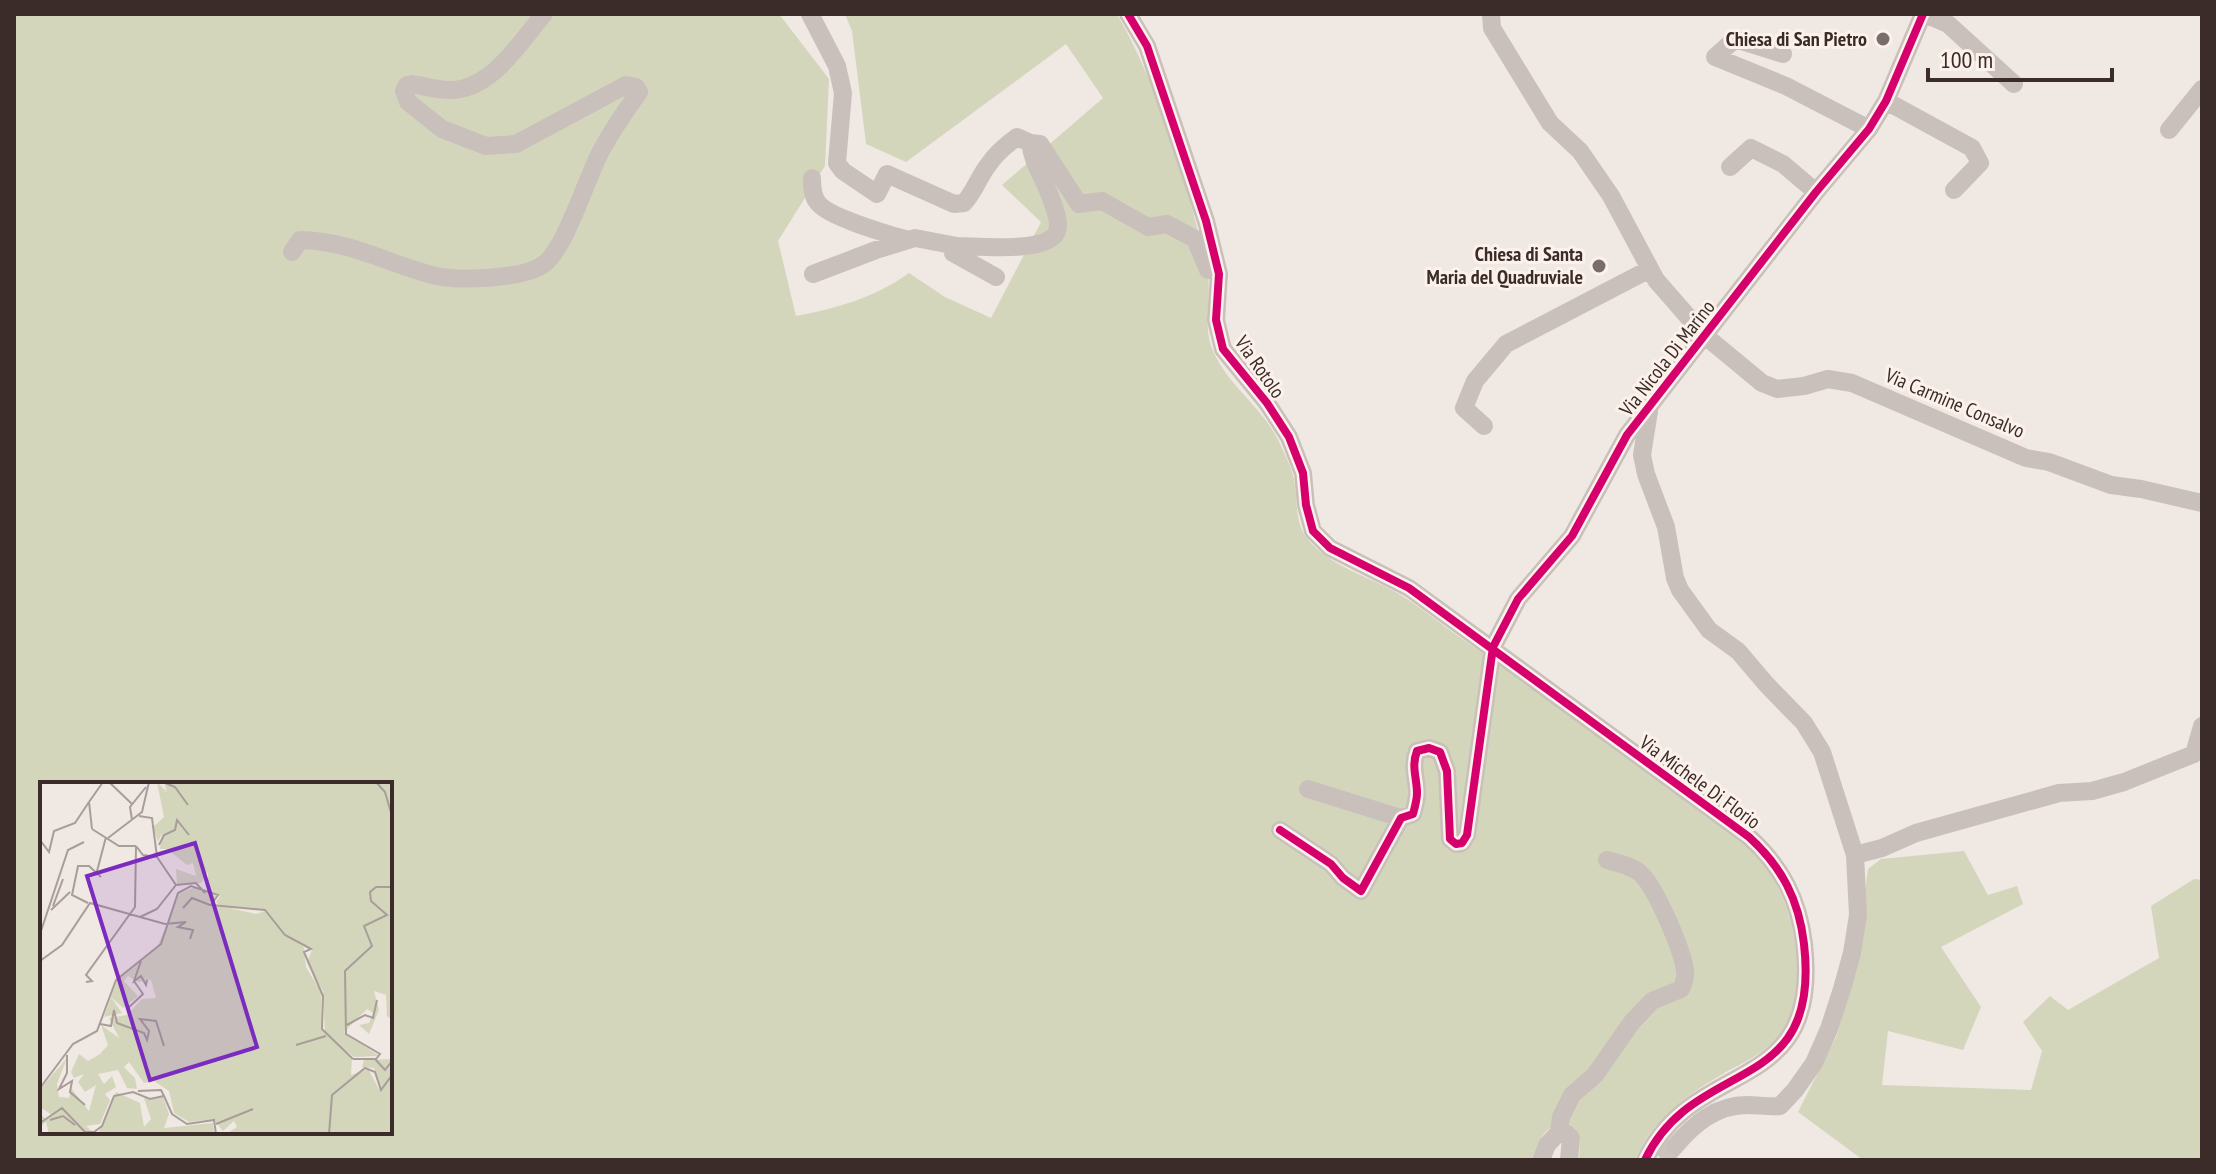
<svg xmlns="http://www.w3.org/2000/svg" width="2216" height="1174" font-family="'PT Sans Narrow',sans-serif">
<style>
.green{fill:#d4d6bc;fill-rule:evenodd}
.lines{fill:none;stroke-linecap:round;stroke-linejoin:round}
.minor-tunnel{stroke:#ccc2be;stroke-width:18;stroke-dasharray:18 9;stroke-linecap:butt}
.minor{stroke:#c9c0bc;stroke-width:18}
.cycleway-casing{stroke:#fcf2eb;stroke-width:13}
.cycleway{stroke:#d6006c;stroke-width:8}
.poi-dot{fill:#7a6e6a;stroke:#fcf2eb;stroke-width:3}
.labels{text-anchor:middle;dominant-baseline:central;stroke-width:6;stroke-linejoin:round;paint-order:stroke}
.poi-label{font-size:20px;font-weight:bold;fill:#3b2c29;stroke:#fcf2eb;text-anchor:end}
.street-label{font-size:20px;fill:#3b2c29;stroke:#fcf2eb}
.inset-road{fill:none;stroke:#a89d99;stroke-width:2}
.view{fill:#7b2cbf;fill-opacity:0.15;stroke:#7b2cbf;stroke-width:4}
.inset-edge{fill:none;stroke:#3b2c29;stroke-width:4}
</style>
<rect width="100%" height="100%" fill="#f0e8e3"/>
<!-- green -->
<path class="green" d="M 14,14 L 779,14 L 829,79 L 825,166 L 778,241 L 796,316 C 837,308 874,298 909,273 L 945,297 L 991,318 L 1041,222 L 1002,185 L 1103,98 L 1066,44 L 906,162 L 866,144 L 852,31 L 845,14 L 1117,14 C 1158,85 1190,189 1207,270 C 1213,297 1201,326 1214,353 C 1230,388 1266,410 1281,446 C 1286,457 1292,468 1294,480 C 1298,498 1294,522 1307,538 C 1330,568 1373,577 1404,597 C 1433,616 1458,638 1488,656 L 1744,844 C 1774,872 1790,904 1795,945 C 1798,970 1799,1007 1784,1029 C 1769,1051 1748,1060 1726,1072 C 1688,1094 1652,1119 1635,1160 L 1579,1160 L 1580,1136 L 1569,1123 C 1545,1122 1539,1141 1531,1160 L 14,1160 ZM 42,784 L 390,784 L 390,1132 L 42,1132 Z
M 1964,851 L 1988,895 L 2017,886 L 2023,904 L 1941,947 L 1981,1007 L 1963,1050 L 1888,1031 L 1882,1085 L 2031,1090 L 2042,1051 L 2023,1022 L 2050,996 L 2068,1010 L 2159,958 L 2151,906 L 2194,879 L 2202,880 L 2202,1160 L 1863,1160 L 1798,1112 L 1837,1035 L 1852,980 L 1868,869 L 1881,859 Z"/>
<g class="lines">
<!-- minor-tunnel -->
<path class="minor-tunnel" d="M 1663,1160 L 1675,1146"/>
<!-- minor -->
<path class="minor" d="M 810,14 L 837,66 L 843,93 L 837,163 L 843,171 L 877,194 L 887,174 L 954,204 L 964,203 C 975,191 979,176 989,164 C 996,153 1006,145 1017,137 L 1030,143
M 1128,14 L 1147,46 L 1206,221 L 1219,274 L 1216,320 L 1223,349 L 1267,403 L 1289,437 L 1303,473 L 1306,505 L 1313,531 L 1330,548 L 1409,588 L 1749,837 C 1782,867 1799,900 1804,944 C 1822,1099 1695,1055 1645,1160
M 1491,14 L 1492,28 L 1550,123 L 1580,151 L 1611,196 L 1656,280 L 1704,335 L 1762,383 L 1777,389 L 1804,386 L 1828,379 L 1852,383 L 2026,458 L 2049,462 L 2111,485 L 2141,489 L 2202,503
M 1925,14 L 1948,24 L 2014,84
M 1783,54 L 1735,39 L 1715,57 L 1786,86 L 1869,129
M 1886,101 L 1972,148 L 1980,163 L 1954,190
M 2169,130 L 2202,89
M 1730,167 L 1751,148 L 1783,164 L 1816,192
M 812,178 C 812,186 812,196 818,203 C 830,218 888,234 908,240
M 292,252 L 300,240 C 352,241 387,264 436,276 C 459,281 525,279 544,264 C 566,248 587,176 602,149 C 613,129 626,110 639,92 L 636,87 L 626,85 L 516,144 L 486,146 L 442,129 L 408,102 L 404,91 L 407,85 L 412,84 C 424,86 437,90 449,90 C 491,91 520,42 544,14
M 813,274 L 876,250 L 915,238 L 957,246
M 996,277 L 953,253 L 957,246 C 978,246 1049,254 1057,231 C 1060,222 1055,209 1052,201 C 1045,180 1033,165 1030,143 L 1040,144 L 1079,204 L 1102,201 L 1148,227 L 1167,224 L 1195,239 L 1208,270
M 1649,411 L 1642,455 L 1646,474 L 1666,527 L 1675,578 L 1680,590 L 1709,630 L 1738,651 L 1767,685 L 1804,723 L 1822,752 L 1855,855 L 1858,915 L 1852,953 L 1842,989 L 1829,1029 L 1814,1063 L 1795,1090 L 1780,1106 C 1769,1107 1758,1105 1747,1105 C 1716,1105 1694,1124 1675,1146
M 1484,426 L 1464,408 L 1475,381 L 1506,344 L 1650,269
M 2194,754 L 2202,726
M 1308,789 L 1401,818
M 1280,830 L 1331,864 L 1343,878 L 1361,891 L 1401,818 L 1413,814 C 1415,807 1417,800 1417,793 C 1417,778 1411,767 1417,751 L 1429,748 L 1440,752 L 1447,771 L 1450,839 L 1456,844 L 1462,843 L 1467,835 L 1493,647 L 1518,599 L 1572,536 L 1627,435 L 1816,192 L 1869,129 L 1886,101 L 1923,14
M 1855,855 L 1882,848 L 1916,833 L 2059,793 L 2092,791 L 2124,782 L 2194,754
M 1559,1132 L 1561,1117 L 1572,1095 L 1595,1075 L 1632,1022 L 1652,1001 L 1681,989 C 1684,983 1686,978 1685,971 C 1683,951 1656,888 1641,874 C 1633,866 1618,863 1607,860
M 1541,1160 L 1547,1145 L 1559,1132 L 1565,1132 L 1571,1138 L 1569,1160"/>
<!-- cycleway casing -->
<g class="cycleway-casing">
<path id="cycleway" d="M 1128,14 L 1147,46 L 1206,221 L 1219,274 L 1216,320 L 1223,349 L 1267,403 L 1289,437 L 1303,473 L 1306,505 L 1313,531 L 1330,548 L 1409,588 L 1749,837 C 1782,867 1799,900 1804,944 C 1822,1099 1695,1055 1645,1160
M 1280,830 L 1331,864 L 1343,878 L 1361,891 L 1401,818 L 1413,814 C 1415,807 1417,800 1417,793 C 1417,778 1411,767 1417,751 L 1429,748 L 1440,752 L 1447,771 L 1450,839 L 1456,844 L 1462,843 L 1467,835 L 1493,647 L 1518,599 L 1572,536 L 1627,435 L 1816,192 L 1869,129 L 1886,101 L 1923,14"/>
</g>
<!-- cycleway -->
<use href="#cycleway" class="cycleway"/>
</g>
<!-- markers -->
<g class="poi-dot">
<circle cx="1883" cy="39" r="8"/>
<circle cx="1599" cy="266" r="8"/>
</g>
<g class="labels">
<!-- poi labels -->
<g class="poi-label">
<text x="1867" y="39">Chiesa di San Pietro</text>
<text x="1583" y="254">Chiesa di Santa<tspan x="1583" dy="23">Maria del Quadruviale</tspan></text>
</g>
<!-- street labels -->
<g class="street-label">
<text transform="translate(1667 358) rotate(-52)">Via Nicola Di Marino</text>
<text transform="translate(1260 367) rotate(55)">Via Rotolo</text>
<text transform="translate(1955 403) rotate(23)">Via Carmine Consalvo</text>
<text transform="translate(1700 782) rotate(36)">Via Michele Di Florio</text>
</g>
</g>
<!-- overview -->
<g transform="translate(40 782)">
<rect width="352" height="352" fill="#f0e8e3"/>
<path d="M 117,0 L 127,10 L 124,0 L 352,0 L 352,238 L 347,234 L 346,213 L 334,209 L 339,228 L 329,252 L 319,243 L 329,241 L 333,231 L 327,227 L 304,250 L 339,274 L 314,275 L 285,251 L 283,209 L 267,181 L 272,168 L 245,152 L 226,128 L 181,125 L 176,120 L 180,114 L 168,108 L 168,90 L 161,101 L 137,102 L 136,87 L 156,94 L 153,81 L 147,83 L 127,67 L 120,67 L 122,51 L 118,60 L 113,45 L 124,35 ZM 154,105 L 176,114 L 169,121 L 216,132 L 225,129 L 243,151 L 264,165 L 266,185 L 281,210 L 282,248 L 312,276 L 311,293 L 328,287 L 340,309 L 334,286 L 322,285 L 324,278 L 352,277 L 352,352 L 186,352 L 197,345 L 194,339 L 183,349 L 173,337 L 149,340 L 134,331 L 129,309 L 114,299 L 104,301 L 89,280 L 84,285 L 95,296 L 97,307 L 87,306 L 78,288 L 58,292 L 64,302 L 72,294 L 76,305 L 65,312 L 70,318 L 60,342 L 46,344 L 55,352 L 9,352 L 6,340 L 1,344 L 0,332 L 6,337 L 12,333 L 0,325 L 0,307 L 27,276 L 17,302 L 19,315 L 29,316 L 31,306 L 49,329 L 56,303 L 45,310 L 38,300 L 44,292 L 34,296 L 31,290 L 39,272 L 48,279 L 60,272 L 68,263 L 61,243 L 79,256 L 69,236 L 87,233 L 102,217 L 116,216 L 111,198 L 98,200 L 88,194 L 84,199 L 98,214 L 83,226 L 71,215 L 82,231 L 64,235 L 77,198 L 117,166 L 139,112 ZM 76,310 L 100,321 L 104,345 L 111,337 L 104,316 L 123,315 L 129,332 L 124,346 L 173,341 L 174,352 L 58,352 Z" fill="#d4d6bc"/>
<path class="inset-road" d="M 69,0 L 92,22M 123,0 L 135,5 L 148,23M 336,0 L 345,10 L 352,34M 49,20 L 63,0M 99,34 L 112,36 L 117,75 L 136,103M 92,38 L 90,25 L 106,5M 52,47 L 79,64 L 96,64M 68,56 L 102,30 L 109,0M 0,58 L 9,70 L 14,49 L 35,41 L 49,20 L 52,47M 119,63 L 124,53 L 135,48 L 137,38 L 149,53M 96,64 L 103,73 L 117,75M 56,93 L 66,55M 48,121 L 32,113 L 38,84 L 49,84 L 61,95M 13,124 L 23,97M 143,126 L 152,116 L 170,123M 11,128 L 30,110M 100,135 L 117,127 L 136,103 L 156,101 L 165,111M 0,152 L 28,68 L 44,60M 0,179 L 22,163 L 50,121 L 125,142 L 146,140 L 138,145 L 153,148 L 150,157M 101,179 L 94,199 L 101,194 L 106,203 L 107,198M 46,200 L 52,199 L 46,193 L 95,125 L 96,64M 87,227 L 103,212 L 94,199M 60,242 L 71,244 L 74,228 L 77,241 L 104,251 L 107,258 L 109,249 L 100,237 L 116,239 L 124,264M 305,244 L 325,233 L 333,236 L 337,218M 256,263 L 286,254M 27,273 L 27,291 L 19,307 L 32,299 L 30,310 L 45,323M 313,277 L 336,277 L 340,272 L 306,252 L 305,189 L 332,164 L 324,144 L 347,133 L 331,119 L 330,110 L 336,105 L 352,105M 335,277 L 345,288 L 352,279M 0,306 L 33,262 L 57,249 L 76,198 L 121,162 L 138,111 L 151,104 L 178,113 L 171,123 L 225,128 L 245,153 L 271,167 L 264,170 L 283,214 L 282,247 L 313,277M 98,309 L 121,308 L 124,314M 10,338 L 23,334 L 35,343M 0,341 L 22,326 L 45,350 L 54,350 L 62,344 L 74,314 L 93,310 L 110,317 L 124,314 L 132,332 L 147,342 L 174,338 L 176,352M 176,342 L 213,327M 289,352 L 292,313 L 325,286 L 335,290 L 341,308 L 352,293"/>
<path class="view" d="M 155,61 L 217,265 L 110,298 L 47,94 Z"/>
<rect width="352" height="352" class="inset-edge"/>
</g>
<!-- border -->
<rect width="2216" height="1174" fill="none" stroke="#3b2c29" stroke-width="32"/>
<!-- scale -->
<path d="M1928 68v12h184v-12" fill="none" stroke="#3b2c29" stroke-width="4"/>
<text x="1940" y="68" font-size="24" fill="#3b2c29" stroke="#fcf2eb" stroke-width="6" paint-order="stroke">100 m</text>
</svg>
